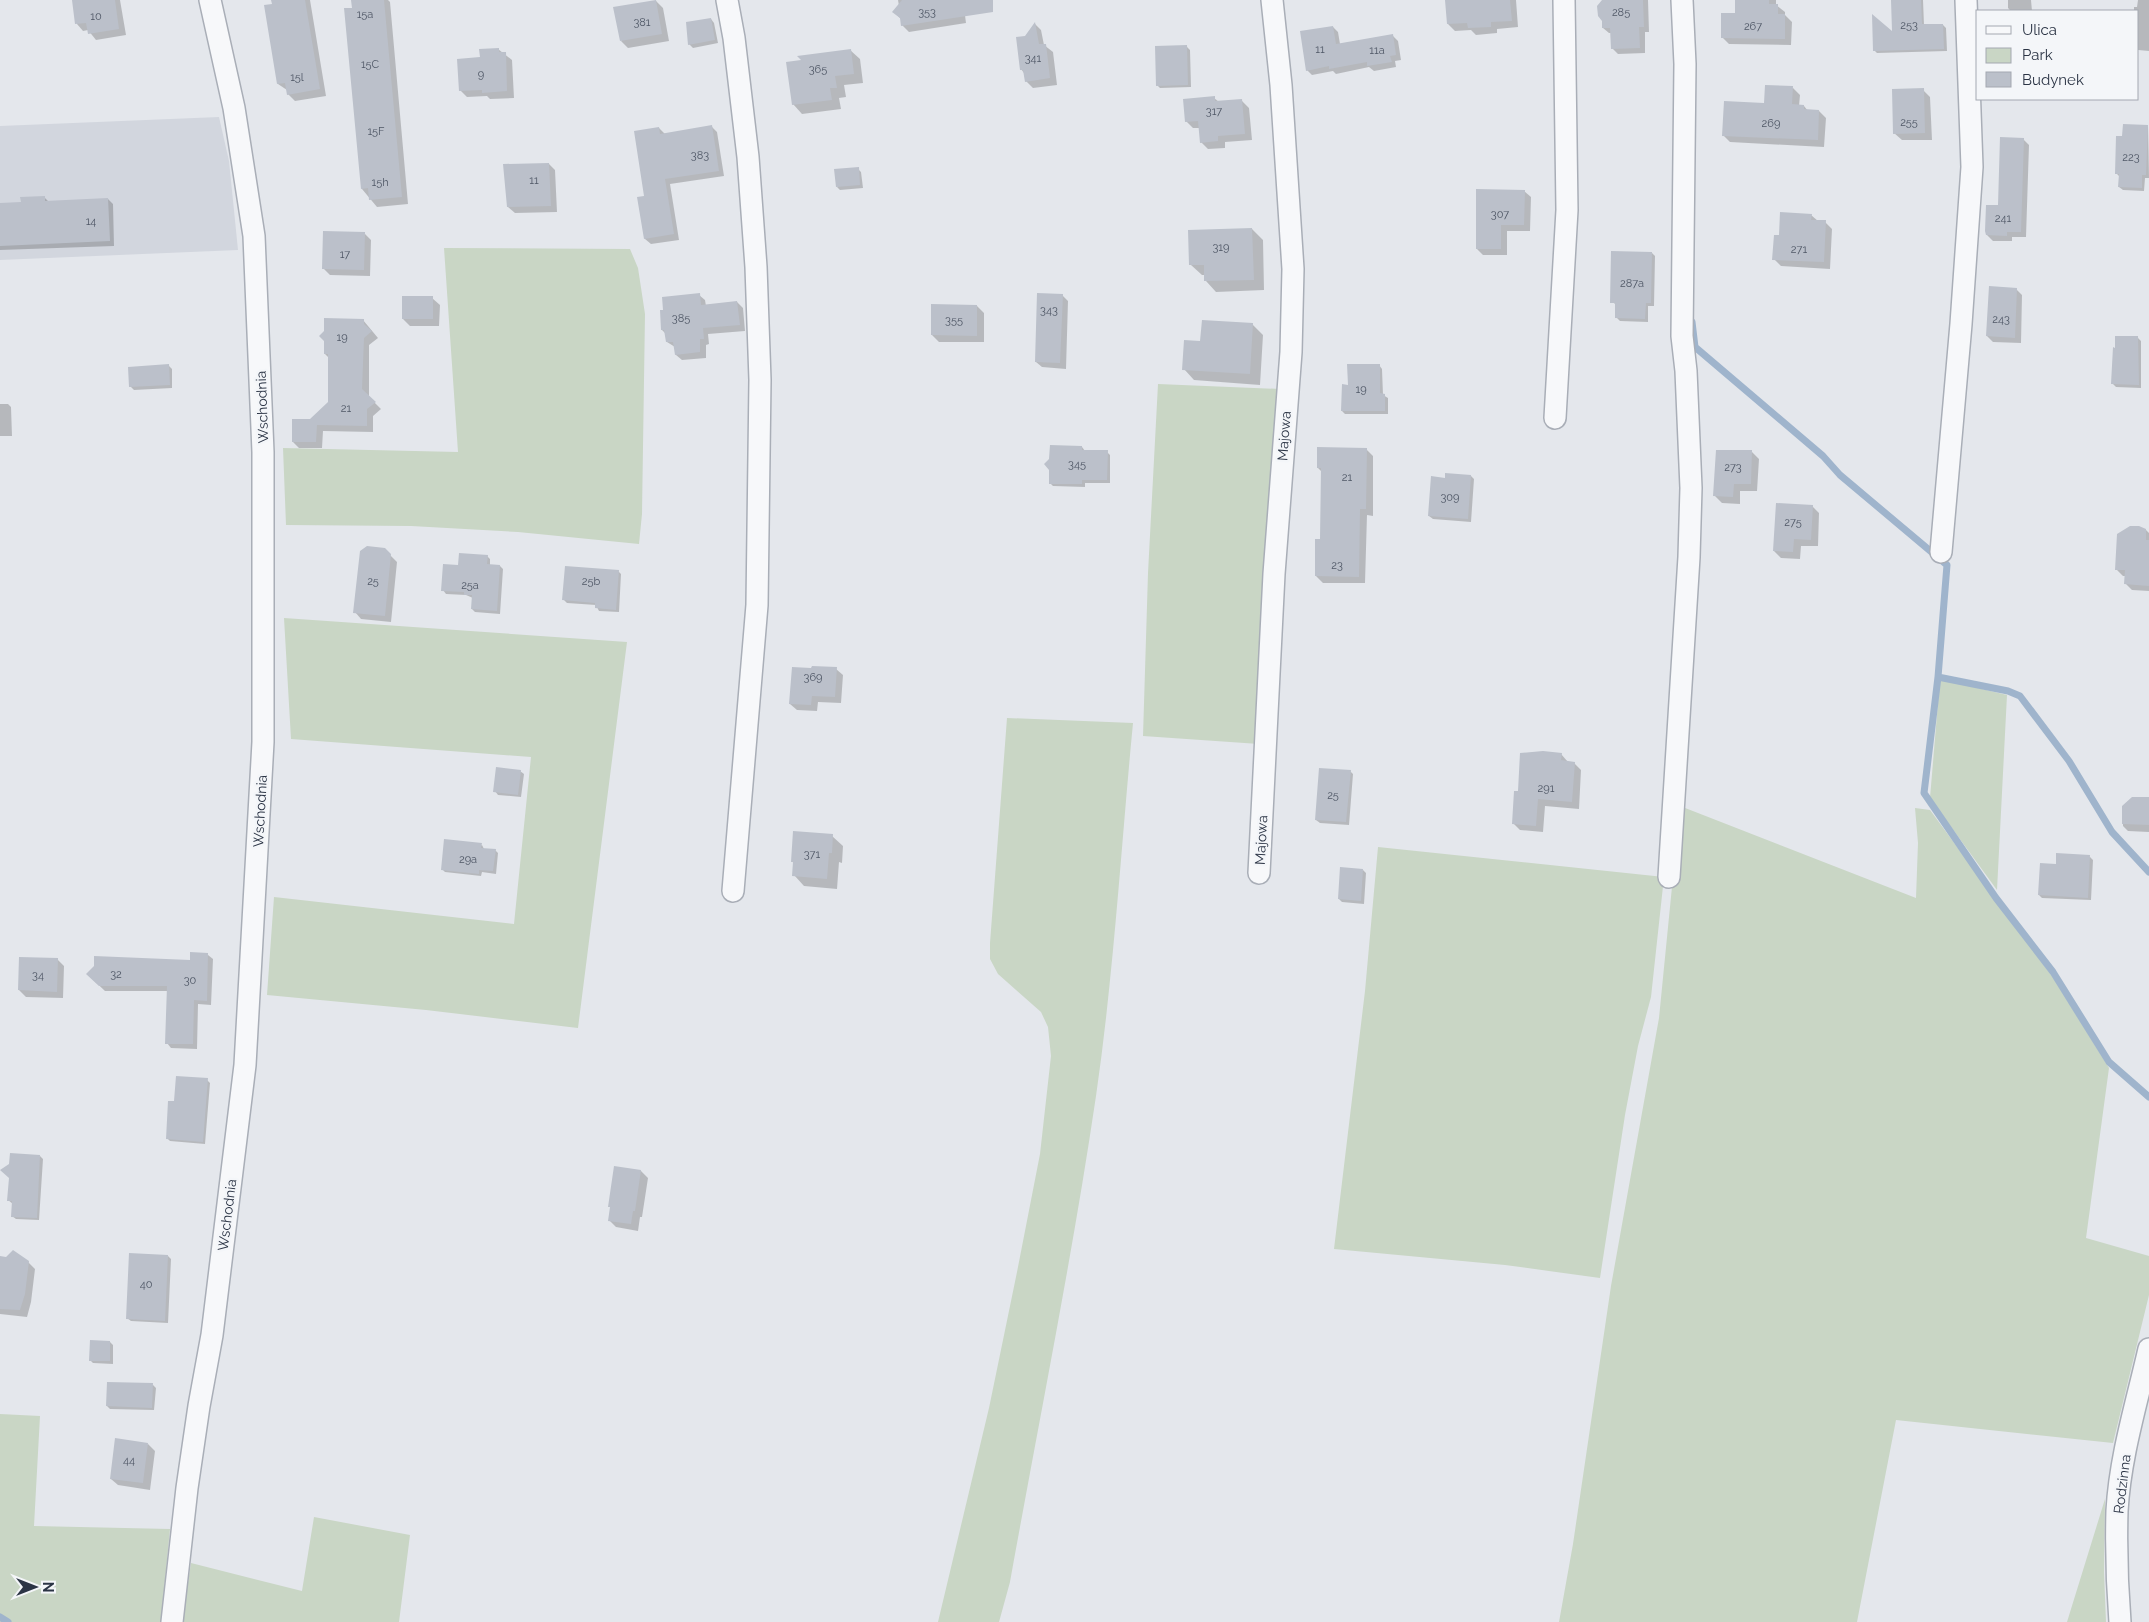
<svg xmlns="http://www.w3.org/2000/svg" width="2149" height="1622" font-family="Raleway,sans-serif">
<style>
.built{fill:#d2d6de}
.green{fill:#c9d6c5}
.shadow{fill:#0003}
.lines{fill:none;stroke-linecap:round;stroke-linejoin:round}
.stream{stroke:#9fb4cc;stroke-width:7}
.building{fill:#bbc0ca}
.street-casing{stroke:#a9aeb7;stroke-width:24}
.street{stroke:#f7f8fa;stroke-width:21}
.labels{text-anchor:middle;dominant-baseline:central;stroke-width:5;stroke-linejoin:round;paint-order:stroke}
.number-label{font-size:11px;fill:#4f5766}
.street-label{font-size:14px;fill:#2b3445;stroke:#f4f6f9}
</style>
<rect width="100%" height="100%" fill="#e4e7ec"/>
<!-- built -->
<path class="built" d="M 219,117 L 229,161 L 238,250 L 0,260 L 0,126 Z"/>
<!-- green -->
<path class="green" d="M 444,248 L 630,249 L 638,268 L 645,314 L 642,514 L 639,544 L 518,532 L 411,526 L 286,525 L 283,448 L 458,452 Z
M 1158,384 L 1281,389 L 1259,744 L 1143,736 L 1148,573 Z
M 284,618 L 627,642 L 578,1028 L 426,1010 L 267,995 L 274,897 L 514,924 L 531,757 L 291,739 Z
M 1940,679 L 2007,695 L 1997,890 L 1930,798 Z
M 1007,718 L 1133,723 C 1121,847 1114,972 1096,1096 C 1072,1259 1039,1420 1010,1582 L 999,1622 L 938,1622 L 989,1408 L 1017,1272 L 1040,1154 L 1051,1056 L 1048,1027 L 1041,1012 L 998,974 L 990,959 L 990,943 Z
M 1680,806 L 1916,898 L 1918,843 L 1915,808 L 1930,810 L 2054,979 L 2109,1068 L 2086,1238 L 2149,1256 L 2149,1295 L 2113,1443 L 1896,1420 L 1857,1622 L 1559,1622 L 1573,1544 L 1611,1286 L 1659,1018 Z
M 1378,847 L 1664,877 L 1651,997 L 1638,1046 L 1625,1115 L 1600,1278 L 1505,1265 L 1334,1249 L 1365,991 Z
M 0,1414 L 40,1416 L 34,1526 L 170,1529 L 161,1622 L 0,1622 Z
M 2105,1499 L 2104,1572 L 2106,1622 L 2067,1622 Z
M 314,1517 L 410,1535 L 399,1622 L 182,1622 L 191,1563 L 302,1591 Z"/>
<!-- shadow -->
<path class="shadow" d="M 73,0 L 120,0 L 126,35 L 96,40 L 88,30 L 83,31 L 77,24 Z
M 272,0 L 310,0 L 326,96 L 295,101 L 288,94 L 287,90 L 278,84 Z
M 353,0 L 388,0 L 390,2 L 408,204 L 377,207 L 362,189 Z
M 898,0 L 963,0 L 966,23 L 909,32 L 902,25 L 901,19 L 894,12 L 899,6 Z
M 1447,0 L 1516,0 L 1518,27 L 1497,29 L 1497,33 L 1476,35 L 1471,30 L 1455,31 L 1448,24 Z
M 1604,0 L 1648,0 L 1649,32 L 1645,32 L 1645,53 L 1618,54 L 1612,48 L 1612,33 L 1609,33 L 1603,28 Z
M 1736,0 L 1776,0 L 1776,5 L 1785,12 L 1785,15 L 1792,22 L 1791,45 L 1729,44 L 1722,37 L 1736,14 Z
M 1892,0 L 1923,0 L 1924,25 L 1943,25 L 1946,28 L 1947,51 L 1877,53 L 1874,50 L 1893,34 Z
M 2008,0 L 2031,0 L 2032,11 L 2011,11 L 2008,8 Z
M 2138,0 L 2149,0 L 2149,51 L 2138,50 L 2138,11 L 2119,11 L 2134,11 L 2134,7 L 2137,7 Z
M 656,1 L 663,8 L 669,41 L 628,48 L 621,41 Z
M 711,19 L 714,23 L 718,43 L 693,48 L 689,44 Z
M 1035,24 L 1041,30 L 1044,45 L 1053,52 L 1057,85 L 1033,88 L 1026,81 L 1024,73 L 1021,69 L 1025,37 Z
M 1333,27 L 1338,32 L 1340,44 L 1392,35 L 1398,41 L 1401,60 L 1395,61 L 1396,67 L 1374,71 L 1369,67 L 1336,74 L 1333,71 L 1312,75 L 1307,70 Z
M 1187,47 L 1190,50 L 1191,87 L 1160,88 L 1157,85 Z
M 498,49 L 512,60 L 514,98 L 490,99 L 487,96 L 467,97 L 460,90 L 482,59 Z
M 850,50 L 860,59 L 863,83 L 844,85 L 846,97 L 839,98 L 841,109 L 802,114 L 793,104 L 803,61 Z
M 1793,88 L 1800,95 L 1799,106 L 1804,106 L 1808,111 L 1819,111 L 1826,118 L 1824,147 L 1730,142 L 1723,135 Z
M 1923,90 L 1930,97 L 1932,140 L 1902,140 L 1894,133 Z
M 1214,98 L 1219,102 L 1242,101 L 1249,108 L 1252,140 L 1225,142 L 1225,148 L 1208,149 L 1201,142 L 1200,128 L 1193,128 L 1186,121 Z
M 2148,126 L 2149,178 L 2145,178 L 2144,191 L 2123,190 L 2119,187 L 2120,177 L 2116,173 L 2124,137 Z
M 712,127 L 717,132 L 724,176 L 670,184 L 679,240 L 651,244 L 645,239 L 645,197 L 659,128 L 665,134 Z
M 2023,139 L 2029,145 L 2026,237 L 2012,237 L 2012,241 L 1993,241 L 1987,235 Z
M 549,164 L 555,170 L 557,212 L 515,213 L 508,207 Z
M 858,169 L 861,172 L 863,188 L 840,190 L 837,187 Z
M 1524,191 L 1531,197 L 1530,231 L 1507,231 L 1507,255 L 1483,255 L 1477,249 Z
M 44,197 L 49,202 L 108,199 L 113,204 L 114,246 L 0,250 L 0,204 L 22,203 Z
M 1811,215 L 1818,221 L 1825,222 L 1832,229 L 1830,269 L 1781,266 L 1774,259 L 1780,237 Z
M 1252,229 L 1263,240 L 1264,290 L 1216,292 L 1206,281 L 1205,275 L 1202,275 L 1191,265 Z
M 365,234 L 371,240 L 370,276 L 330,275 L 324,269 Z
M 1652,253 L 1655,256 L 1654,306 L 1648,306 L 1648,322 L 1620,321 L 1617,318 L 1617,305 L 1612,302 Z
M 2016,289 L 2022,295 L 2021,343 L 1993,342 L 1987,336 Z
M 699,295 L 705,300 L 706,306 L 737,302 L 743,308 L 745,331 L 708,334 L 709,344 L 706,345 L 706,358 L 682,360 L 676,355 L 675,347 L 667,342 L 666,334 L 662,330 Z
M 1062,295 L 1068,301 L 1066,369 L 1042,367 L 1036,362 Z
M 432,298 L 440,305 L 439,326 L 410,326 L 403,319 Z
M 977,306 L 984,313 L 984,342 L 939,342 L 932,335 Z
M 363,320 L 378,338 L 369,345 L 369,397 L 381,409 L 373,416 L 373,432 L 323,431 L 322,448 L 299,448 L 293,442 L 329,402 L 329,358 L 325,354 Z
M 1252,324 L 1263,335 L 1260,385 L 1194,380 L 1184,369 L 1202,343 Z
M 2138,338 L 2141,341 L 2141,388 L 2116,387 L 2112,383 Z
M 168,365 L 172,369 L 172,388 L 134,390 L 130,386 Z
M 1379,365 L 1382,369 L 1383,395 L 1388,398 L 1388,414 L 1345,414 L 1342,411 L 1349,386 Z
M 0,404 L 8,404 L 11,407 L 12,436 L 0,436 Z
M 1082,447 L 1085,451 L 1107,452 L 1110,455 L 1110,483 L 1085,483 L 1085,487 L 1053,486 L 1050,483 Z
M 1366,449 L 1373,456 L 1373,516 L 1367,515 L 1365,583 L 1323,583 L 1316,576 L 1321,541 L 1322,472 L 1318,468 Z
M 1752,452 L 1759,459 L 1757,491 L 1740,491 L 1740,504 L 1722,503 L 1715,496 Z
M 1471,476 L 1474,479 L 1471,522 L 1433,519 L 1429,516 L 1446,479 Z
M 1812,506 L 1819,513 L 1818,546 L 1801,546 L 1800,559 L 1781,558 L 1774,551 Z
M 2146,530 L 2149,533 L 2149,591 L 2132,590 L 2126,584 L 2126,576 L 2123,576 L 2117,570 Z
M 384,549 L 397,562 L 391,622 L 361,619 L 355,612 Z
M 487,556 L 490,559 L 490,565 L 500,566 L 503,569 L 500,614 L 475,612 L 472,609 L 473,598 L 466,595 L 446,594 L 443,590 L 459,567 Z
M 618,571 L 621,574 L 619,612 L 599,611 L 596,605 L 567,603 L 564,600 Z
M 836,669 L 843,675 L 841,703 L 818,702 L 817,711 L 797,710 L 790,704 Z
M 1561,754 L 1568,762 L 1574,763 L 1581,770 L 1579,809 L 1545,806 L 1543,832 L 1520,830 L 1513,823 L 1519,792 Z
M 520,771 L 524,774 L 521,797 L 498,795 L 495,791 Z
M 1350,771 L 1353,774 L 1349,825 L 1320,823 L 1316,820 Z
M 2149,799 L 2149,832 L 2128,831 L 2123,826 L 2123,807 Z
M 832,836 L 843,846 L 842,863 L 839,862 L 837,889 L 804,886 L 794,875 L 794,864 L 792,861 Z
M 482,845 L 484,849 L 495,850 L 498,853 L 496,874 L 482,872 L 481,876 L 445,872 L 442,869 Z
M 2090,857 L 2093,860 L 2091,900 L 2042,898 L 2039,895 L 2057,866 Z
M 1363,870 L 1366,873 L 1364,904 L 1342,902 L 1339,899 Z
M 208,955 L 213,959 L 211,1005 L 198,1004 L 197,1049 L 171,1048 L 167,1043 L 168,991 L 105,991 L 87,974 L 191,961 Z
M 57,959 L 64,966 L 63,998 L 26,997 L 19,990 Z
M 207,1080 L 210,1083 L 205,1144 L 170,1141 L 167,1138 L 176,1102 Z
M 40,1156 L 43,1159 L 39,1220 L 16,1219 L 12,1216 L 13,1204 L 8,1200 Z
M 615,1167 L 641,1171 L 648,1178 L 642,1217 L 640,1217 L 638,1231 L 616,1227 L 609,1220 L 611,1208 L 609,1206 Z
M 168,1256 L 171,1259 L 168,1323 L 131,1321 L 127,1318 Z
M 0,1257 L 28,1262 L 35,1269 L 31,1302 L 27,1317 L 0,1314 Z
M 110,1342 L 113,1345 L 113,1364 L 93,1363 L 90,1360 Z
M 153,1385 L 156,1388 L 154,1410 L 110,1409 L 107,1406 Z
M 148,1444 L 155,1451 L 150,1490 L 118,1485 L 111,1479 Z"/>
<g class="lines">
<!-- stream -->
<path class="stream" d="M 1692,322 L 1695,347 L 1823,456 L 1840,475 L 1947,565 L 1938,677 L 2008,691 L 2020,696 L 2069,761 L 2112,832 L 2149,872
M 1938,677 L 1924,793 L 1996,898 L 2053,972 L 2109,1062 L 2149,1097
M 0,1617 L 8,1622"/>
</g>
<!-- building -->
<path class="building" d="M 72,0 L 115,0 L 119,29 L 88,34 L 86,23 L 75,24 Z
M 271,0 L 305,0 L 320,89 L 287,95 L 285,83 L 277,84 L 264,5 L 272,4 Z
M 351,0 L 384,0 L 402,197 L 369,200 L 368,188 L 361,189 L 344,8 L 352,8 Z
M 656,0 L 662,34 L 620,41 L 613,7 Z
M 902,0 L 993,0 L 993,12 L 901,26 L 900,18 L 892,12 Z
M 1445,0 L 1510,0 L 1512,21 L 1491,22 L 1491,27 L 1468,28 L 1467,23 L 1447,24 Z
M 1602,0 L 1643,0 L 1644,27 L 1639,27 L 1640,48 L 1611,49 L 1610,28 L 1602,28 L 1602,21 L 1598,16 L 1597,6 Z
M 1735,0 L 1769,0 L 1769,4 L 1778,4 L 1778,14 L 1785,14 L 1785,39 L 1721,38 L 1721,13 L 1735,13 Z
M 1891,0 L 1921,0 L 1922,24 L 1943,24 L 1944,49 L 1873,51 L 1872,14 L 1892,31 Z
M 711,18 L 715,40 L 688,45 L 686,22 Z
M 1035,22 L 1039,44 L 1046,44 L 1050,78 L 1025,82 L 1023,70 L 1020,70 L 1016,37 L 1025,36 Z
M 1333,26 L 1336,44 L 1393,34 L 1396,55 L 1390,56 L 1392,62 L 1367,66 L 1367,62 L 1329,69 L 1329,66 L 1306,71 L 1300,31 Z
M 1187,45 L 1188,85 L 1156,86 L 1155,46 Z
M 499,48 L 499,52 L 506,52 L 507,91 L 482,93 L 482,90 L 459,91 L 457,59 L 480,57 L 479,49 Z
M 851,49 L 854,74 L 835,76 L 837,88 L 830,88 L 832,100 L 792,105 L 786,62 L 801,60 L 797,56 Z
M 1765,85 L 1793,86 L 1792,104 L 1804,105 L 1804,109 L 1819,110 L 1818,140 L 1722,136 L 1724,101 L 1764,103 Z
M 1924,88 L 1925,133 L 1893,134 L 1892,89 Z
M 1215,96 L 1215,101 L 1242,99 L 1245,134 L 1218,136 L 1218,141 L 1200,143 L 1198,121 L 1185,122 L 1183,99 Z
M 2123,124 L 2148,125 L 2146,175 L 2142,175 L 2142,188 L 2118,187 L 2119,174 L 2115,174 L 2116,136 L 2122,136 Z
M 712,125 L 719,171 L 665,179 L 674,234 L 644,239 L 637,197 L 644,196 L 634,131 L 659,127 L 660,134 Z
M 2000,137 L 2024,138 L 2021,232 L 2007,232 L 2007,236 L 1986,235 L 1985,231 L 1986,205 L 1998,205 Z
M 549,163 L 551,206 L 507,207 L 503,164 Z
M 859,167 L 860,185 L 836,187 L 834,169 Z
M 1476,189 L 1525,190 L 1524,225 L 1501,225 L 1501,249 L 1476,249 Z
M 45,196 L 45,201 L 108,198 L 110,241 L 0,246 L 0,203 L 21,202 L 20,197 Z
M 1780,212 L 1812,214 L 1811,220 L 1826,220 L 1824,262 L 1772,260 L 1774,235 L 1779,235 Z
M 1252,228 L 1254,280 L 1204,281 L 1204,265 L 1189,265 L 1188,230 Z
M 323,231 L 365,232 L 364,270 L 322,269 Z
M 1611,251 L 1652,252 L 1651,303 L 1646,303 L 1645,319 L 1615,318 L 1615,303 L 1610,303 Z
M 1989,286 L 2017,288 L 2015,338 L 1986,336 Z
M 700,293 L 701,305 L 737,301 L 740,325 L 703,328 L 704,339 L 700,339 L 700,352 L 675,355 L 673,342 L 666,342 L 664,330 L 661,330 L 660,310 L 663,310 L 662,297 Z
M 1037,293 L 1063,294 L 1060,363 L 1035,362 Z
M 402,296 L 433,296 L 433,319 L 402,319 Z
M 931,304 L 977,305 L 977,336 L 931,335 Z
M 324,318 L 364,319 L 364,324 L 372,331 L 364,338 L 362,389 L 376,402 L 367,409 L 367,426 L 317,425 L 316,442 L 292,442 L 292,419 L 310,419 L 328,402 L 328,354 L 324,354 L 324,341 L 319,336 L 324,331 Z
M 1202,320 L 1253,323 L 1250,374 L 1182,370 L 1184,340 L 1200,341 Z
M 2115,336 L 2138,336 L 2139,385 L 2111,384 L 2113,347 L 2115,348 Z
M 169,364 L 170,385 L 129,387 L 128,367 Z
M 1347,364 L 1380,364 L 1380,393 L 1385,394 L 1385,411 L 1341,411 L 1342,384 L 1348,385 Z
M 1050,445 L 1082,446 L 1082,450 L 1108,450 L 1107,480 L 1082,480 L 1082,484 L 1049,484 L 1049,470 L 1044,464 L 1049,459 Z
M 1317,447 L 1367,448 L 1366,509 L 1360,509 L 1359,577 L 1315,576 L 1315,539 L 1320,539 L 1321,468 L 1317,468 Z
M 1716,450 L 1752,450 L 1751,484 L 1734,484 L 1733,497 L 1713,496 Z
M 1445,473 L 1471,475 L 1468,519 L 1428,516 L 1431,476 L 1445,478 Z
M 1776,503 L 1813,505 L 1811,540 L 1794,539 L 1793,552 L 1773,551 Z
M 2130,526 L 2139,526 L 2146,529 L 2146,540 L 2149,540 L 2149,586 L 2124,584 L 2125,570 L 2115,570 L 2117,534 Z
M 367,546 L 385,548 L 391,554 L 385,616 L 353,613 L 360,551 Z
M 459,553 L 488,555 L 487,564 L 500,565 L 497,611 L 471,609 L 472,595 L 464,595 L 464,592 L 441,591 L 443,564 L 458,565 Z
M 565,566 L 619,570 L 616,610 L 595,608 L 595,603 L 562,600 Z
M 812,666 L 837,667 L 835,697 L 812,696 L 811,705 L 789,704 L 792,667 L 811,668 Z
M 1543,751 L 1562,753 L 1561,760 L 1575,762 L 1572,802 L 1538,799 L 1536,826 L 1512,824 L 1514,791 L 1518,791 L 1520,753 Z
M 496,767 L 521,770 L 518,795 L 493,792 Z
M 1319,768 L 1351,770 L 1346,822 L 1315,820 Z
M 2132,797 L 2149,797 L 2149,825 L 2122,824 L 2122,806 Z
M 793,831 L 833,834 L 832,853 L 829,853 L 827,879 L 792,876 L 793,862 L 791,862 Z
M 444,839 L 482,843 L 481,848 L 496,849 L 493,871 L 479,870 L 479,874 L 441,870 Z
M 2056,853 L 2090,855 L 2088,898 L 2038,895 L 2040,863 L 2056,864 Z
M 1340,867 L 1363,869 L 1361,901 L 1338,899 Z
M 190,952 L 208,953 L 207,1001 L 194,1000 L 193,1044 L 165,1044 L 167,986 L 99,986 L 86,974 L 94,966 L 94,956 L 190,960 Z
M 19,957 L 58,958 L 57,992 L 18,990 Z
M 176,1076 L 208,1078 L 203,1142 L 166,1139 L 168,1101 L 174,1101 Z
M 10,1153 L 40,1155 L 37,1218 L 11,1217 L 12,1201 L 7,1201 L 9,1178 L 0,1170 L 9,1164 Z
M 614,1166 L 641,1170 L 635,1211 L 633,1211 L 631,1224 L 608,1221 L 610,1207 L 608,1207 Z
M 13,1250 L 29,1261 L 25,1294 L 20,1310 L 0,1309 L 0,1256 L 6,1257 Z
M 129,1253 L 168,1255 L 165,1321 L 126,1319 Z
M 90,1340 L 110,1341 L 110,1361 L 89,1361 Z
M 107,1382 L 153,1383 L 152,1408 L 106,1406 Z
M 115,1438 L 148,1443 L 143,1483 L 110,1479 Z"/>
<g class="lines">
<!-- street casing -->
<g class="street-casing">
<path id="street" d="M 727,0 L 734,38 L 748,157 L 756,267 L 760,380 L 757,605 L 733,891
M 1555,418 L 1567,210 L 1564,0
M 1941,552 L 1961,324 L 1972,167 L 1966,0
M 1259,873 L 1274,574 L 1291,352 L 1293,269 L 1281,85 L 1272,0
M 1669,877 L 1689,557 L 1691,488 L 1686,371 L 1682,336 L 1685,64 L 1682,0
M 172,1622 L 187,1488 L 199,1406 L 212,1335 L 245,1065 L 263,742 L 263,452 L 254,236 L 234,108 L 210,0
M 2120,1622 C 2117,1585 2116,1548 2117,1511 C 2120,1456 2137,1402 2149,1349"/>
</g>
<!-- street -->
<use href="#street" class="street"/>
</g>
<g class="labels">
<!-- number labels -->
<g class="number-label">
<text x="927" y="12">353</text>
<text x="1621" y="12">285</text>
<text x="365" y="14">15a</text>
<text x="96" y="16">10</text>
<text x="642" y="22">381</text>
<text x="1909" y="25">253</text>
<text x="1753" y="26">267</text>
<text x="1320" y="49">11</text>
<text x="1377" y="50">11a</text>
<text x="1033" y="58">341</text>
<text x="370" y="64">15C</text>
<text x="818" y="69">365</text>
<text x="481" y="74">9</text>
<text x="297" y="77">15l</text>
<text x="1214" y="111">317</text>
<text x="1909" y="122">255</text>
<text x="1771" y="123">269</text>
<text x="376" y="131">15F</text>
<text x="700" y="155">383</text>
<text x="2131" y="157">223</text>
<text x="534" y="180">11</text>
<text x="380" y="182">15h</text>
<text x="1500" y="214">307</text>
<text x="2003" y="218">241</text>
<text x="91" y="221">14</text>
<text x="1221" y="247">319</text>
<text x="1799" y="249">271</text>
<text x="345" y="254">17</text>
<text x="1632" y="283">287a</text>
<text x="1049" y="310">343</text>
<text x="681" y="318">385</text>
<text x="2001" y="319">243</text>
<text x="954" y="320">355</text>
<text x="342" y="337">19</text>
<text x="1361" y="389">19</text>
<text x="346" y="408">21</text>
<text x="1077" y="464">345</text>
<text x="1733" y="467">273</text>
<text x="1347" y="477">21</text>
<text x="1450" y="497">309</text>
<text x="1793" y="522">275</text>
<text x="1337" y="565">23</text>
<text x="373" y="581">25</text>
<text x="591" y="581">25b</text>
<text x="470" y="585">25a</text>
<text x="813" y="677">369</text>
<text x="1546" y="788">291</text>
<text x="1333" y="795">25</text>
<text x="812" y="854">371</text>
<text x="468" y="859">29a</text>
<text x="116" y="974">32</text>
<text x="38" y="975">34</text>
<text x="190" y="980">30</text>
<text x="146" y="1284">40</text>
<text x="129" y="1460">44</text>
</g>
<!-- street labels -->
<g class="street-label">
<text transform="translate(262 407) rotate(-92)">Wschodnia</text>
<text transform="translate(1284 436) rotate(-86)">Majowa</text>
<text transform="translate(260 811) rotate(-87)">Wschodnia</text>
<text transform="translate(1261 840) rotate(-87)">Majowa</text>
<text transform="translate(227 1215) rotate(-83)">Wschodnia</text>
<text transform="translate(2122 1484) rotate(-83)">Rodzinna</text>
</g>
</g>
<!-- legend -->
<rect x="1976" y="10" width="162" height="90" fill="#f4f6f9" stroke="#a4a8b1"/>
<rect x="1986" y="26" width="25" height="8" fill="#f7f8fa" stroke="#a4a8b1"/>
<text x="2022" y="35" font-size="15" fill="#2b3445">Ulica</text>
<rect x="1986" y="48" width="25" height="15" fill="#c9d6c5" stroke="#a4a8b1"/>
<text x="2022" y="60" font-size="15" fill="#2b3445">Park</text>
<rect x="1986" y="72" width="25" height="15" fill="#bbc0ca" stroke="#a4a8b1"/>
<text x="2022" y="85" font-size="15" fill="#2b3445">Budynek</text>
<!-- north arrow -->
<g transform="translate(35 1587) rotate(90)" stroke="#f4f6f9" stroke-width="4" paint-order="stroke">
<path d="M0-4L9 19L0 12L-9 19Z" fill="#2b3445"/>
<text y="-8" font-size="14" font-weight="bold" text-anchor="middle" fill="#2b3445">N</text>
</g>
</svg>
